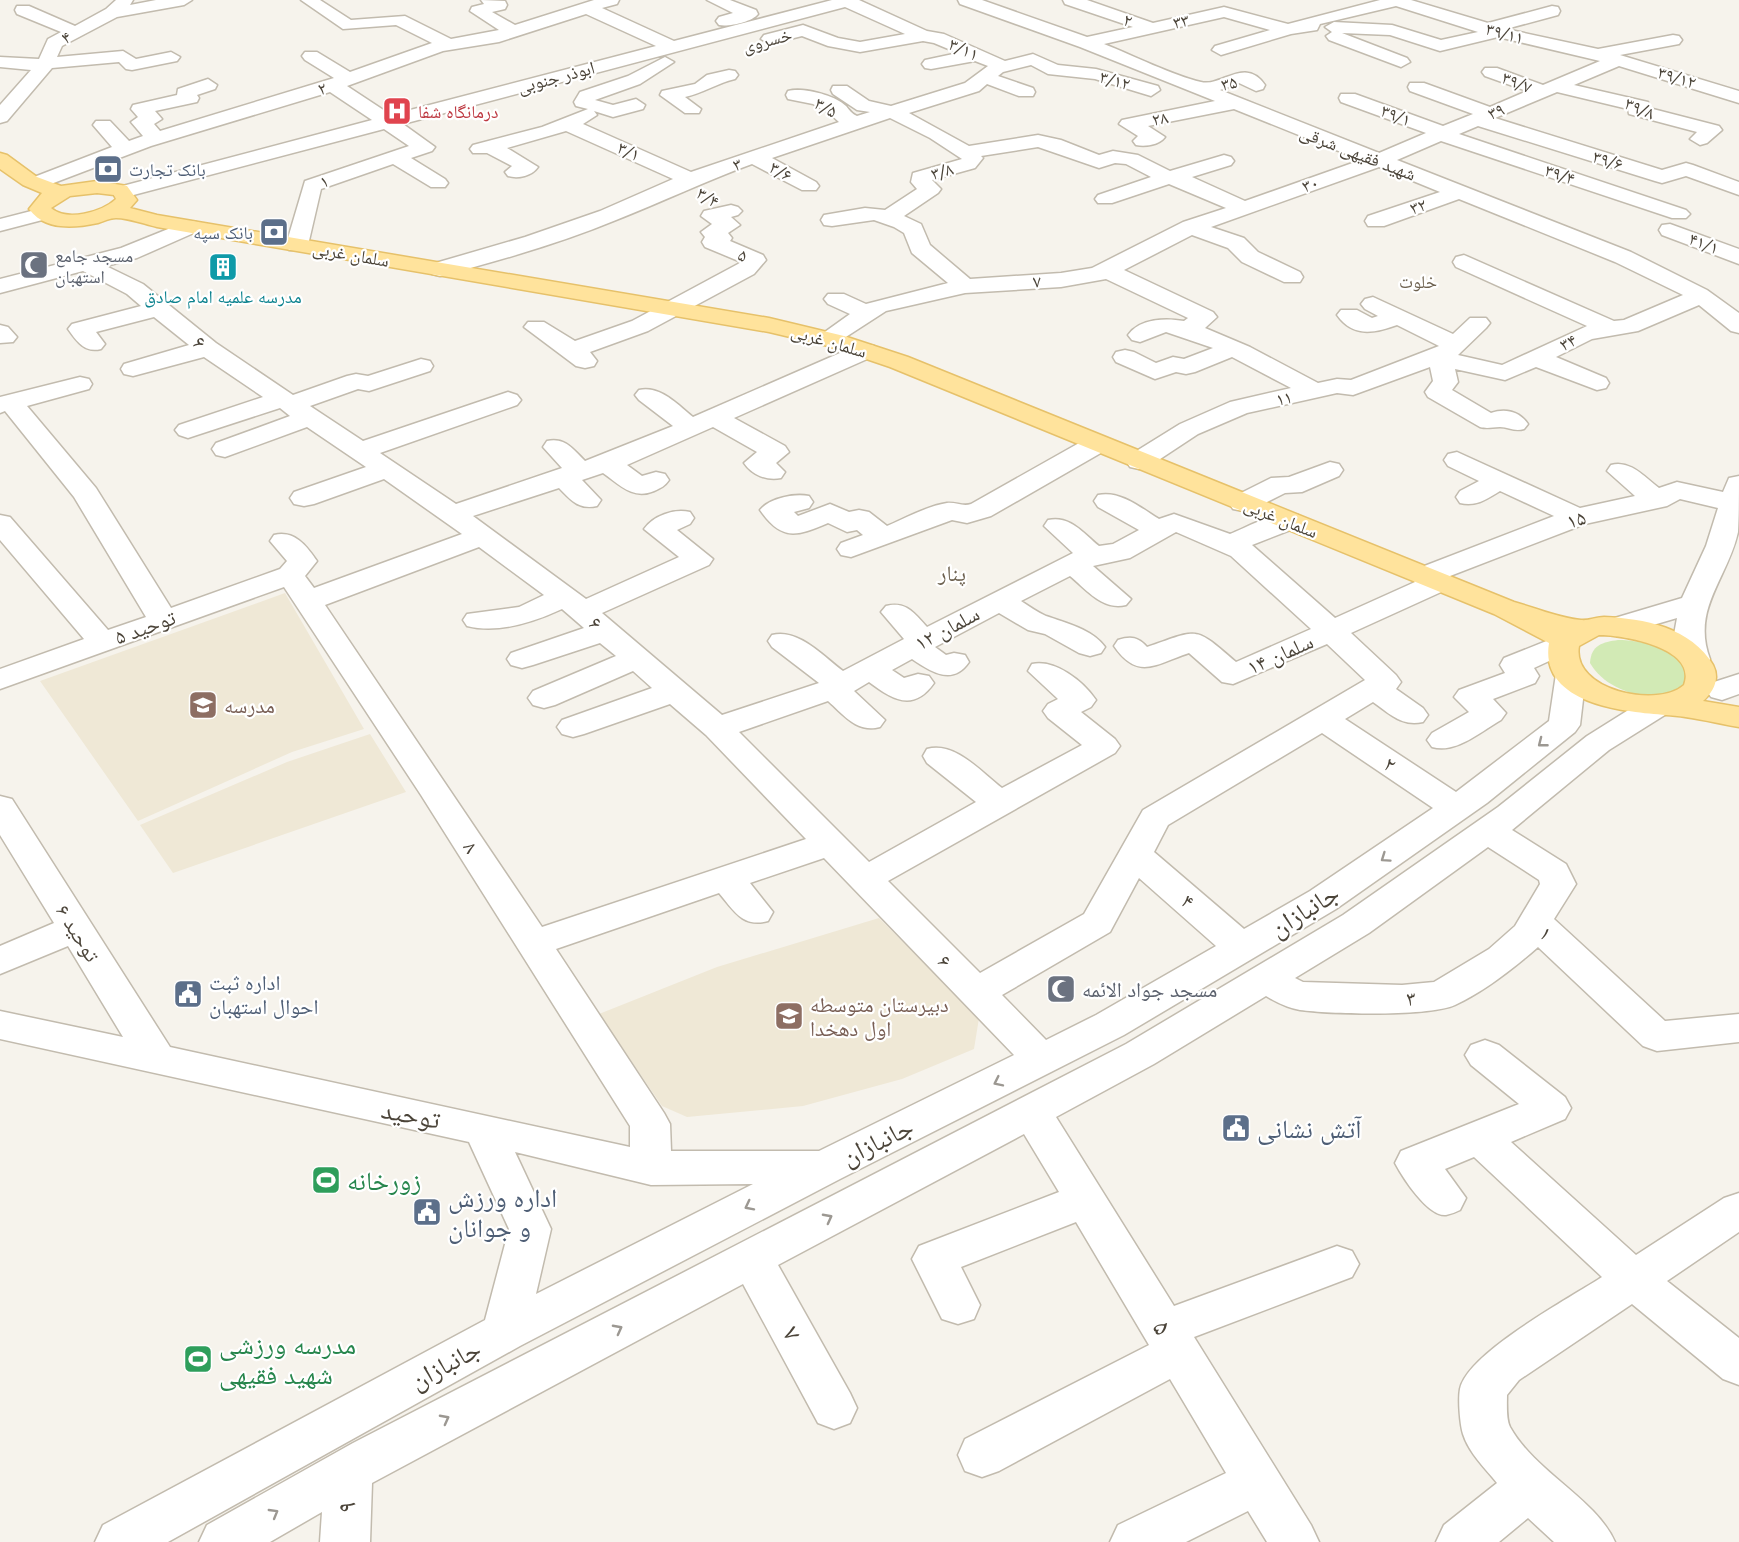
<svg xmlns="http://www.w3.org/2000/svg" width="1739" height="1542" font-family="'PT Sans','Noto Naskh Arabic',sans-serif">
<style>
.education{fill:#efe8d6}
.green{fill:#d2eab5}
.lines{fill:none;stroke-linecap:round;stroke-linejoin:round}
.minor-casing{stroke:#c2bbae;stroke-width:3}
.major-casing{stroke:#e6c16a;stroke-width:3}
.minor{fill:#fff;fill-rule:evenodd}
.major{fill:#ffe39c;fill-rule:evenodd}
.oneway{stroke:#9c9892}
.labels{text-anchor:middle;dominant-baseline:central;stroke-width:4.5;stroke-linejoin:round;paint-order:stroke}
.far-street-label{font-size:18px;fill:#4b4439;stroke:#fff}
.far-health-label{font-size:18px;fill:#be3a42;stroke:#fff;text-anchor:start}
.far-service-label{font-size:18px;fill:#4e5e75;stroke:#fff;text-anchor:start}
.far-worship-label{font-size:18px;fill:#5b616d;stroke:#fff;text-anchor:start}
.far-neighbourhood-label{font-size:18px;fill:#6e6250;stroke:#fff}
.far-culture-label{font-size:18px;fill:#0d838f;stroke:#fff}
.street-label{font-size:21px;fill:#4b4439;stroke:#fff}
.education-label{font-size:21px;fill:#785e54;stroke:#fff;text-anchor:start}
.service-label{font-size:21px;fill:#4e5e75;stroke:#fff;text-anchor:start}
.worship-label{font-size:21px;fill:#5b616d;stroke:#fff;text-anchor:start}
.neighbourhood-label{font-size:22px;fill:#6e6250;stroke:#fff}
.near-street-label{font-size:26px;fill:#4b4439;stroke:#fff}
.near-service-label{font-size:26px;fill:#4e5e75;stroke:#fff;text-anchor:start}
.near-leisure-label{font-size:26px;fill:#27864d;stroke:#fff;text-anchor:start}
</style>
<rect width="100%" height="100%" fill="#f6f3ec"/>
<!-- education -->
<path class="education" d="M 285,593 L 364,729 L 292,752 L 138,821 L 40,681 Z
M 370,734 L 406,792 L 173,873 L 140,825 L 287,762 Z
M 879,918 L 979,1018 L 974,1049 L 902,1079 L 803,1106 L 687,1117 L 662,1106 L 599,1014 L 717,967 Z"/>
<!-- green -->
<path class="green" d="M 1618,640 C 1642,640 1696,650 1685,684 C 1657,707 1607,693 1590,663 C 1591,645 1603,642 1618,640 Z"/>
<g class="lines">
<!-- minor casing -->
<g class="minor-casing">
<path id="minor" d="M 116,0 L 133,0 L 130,5 L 156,0 L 192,0 L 184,5 L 117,17 L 62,46 L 57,57 L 123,51 L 136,59 L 171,52 L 180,57 L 177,61 L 132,70 L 126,69 L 119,62 L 52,68 L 7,121 L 0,123 L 0,105 L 31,70 L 0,67 L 0,57 L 39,59 L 48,39 L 61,32 L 17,14 L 15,10 L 17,6 L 29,6 L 75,26 L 106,9 Z
M 301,0 L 320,0 L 351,20 L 405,16 L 451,39 L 499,30 L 470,11 L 472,7 L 484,4 L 481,0 L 505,1 L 507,5 L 505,9 L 492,12 L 515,25 L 594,0 L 619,0 L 617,4 L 602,8 L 674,41 L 832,0 L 859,0 L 927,31 L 944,34 L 1005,61 L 1033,54 L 1058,65 L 1096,69 L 1158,86 L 1160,90 L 1151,96 L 1095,79 L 1048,74 L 1031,65 L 1003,72 L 998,76 L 1033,88 L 1035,92 L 1033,96 L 1019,96 L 987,84 L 979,91 L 909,113 L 969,146 L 1038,135 L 1061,140 L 1099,155 L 1113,151 L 1138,155 L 1170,171 L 1224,155 L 1231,157 L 1234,161 L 1231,165 L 1192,177 L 1245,201 L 1361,160 L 1234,109 L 1148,126 L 1165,137 C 1159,145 1145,147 1136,145 L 1133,141 L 1138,136 L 1119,124 L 1122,120 L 1215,101 L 1080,47 L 960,4 L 958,0 L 982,0 L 1087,37 L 1133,27 L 1065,4 L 1063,0 L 1087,0 L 1153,23 L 1224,7 L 1288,24 L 1380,0 L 1411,0 L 1488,23 L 1552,6 L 1558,7 L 1560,11 L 1558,15 L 1506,29 L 1598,49 L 1673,35 L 1679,36 L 1682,40 L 1679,44 L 1620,55 L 1739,91 L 1739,103 L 1619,66 L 1574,85 L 1648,102 L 1649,108 L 1719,126 L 1722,130 L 1707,143 L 1700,145 L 1690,139 L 1697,132 L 1629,114 L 1628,109 L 1557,92 L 1495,118 L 1662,170 L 1686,163 L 1693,165 L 1739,182 L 1739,195 L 1686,176 L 1662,183 L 1655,181 L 1478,126 L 1459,134 L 1686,210 L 1690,214 L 1686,218 L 1672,218 L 1441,141 L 1397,160 L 1631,252 L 1707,290 L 1739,313 L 1739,333 L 1731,331 L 1699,305 L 1638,331 L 1592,339 L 1556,357 L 1606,378 L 1609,383 L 1606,388 L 1597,390 L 1536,367 L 1505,380 L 1455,369 L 1458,382 L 1452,390 L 1491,413 C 1505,408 1519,411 1528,424 L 1524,429 C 1514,432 1509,427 1500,427 C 1492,427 1488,429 1480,427 L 1428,397 L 1425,392 L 1433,381 L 1430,367 L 1353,395 L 1337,393 L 1247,413 L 1198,434 L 1148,467 L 1139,469 L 1130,467 L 1126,461 L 1130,455 L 1180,424 L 1230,402 L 1291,388 L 1232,357 L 1195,372 L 1186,374 L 1176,372 L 1155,379 L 1116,362 L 1113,357 L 1116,352 L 1125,350 L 1134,352 L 1156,363 L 1173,357 L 1184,359 L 1213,348 L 1166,332 L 1140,342 L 1132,340 L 1128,335 C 1140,318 1166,318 1184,321 L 1188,318 L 1106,279 L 1061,287 L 965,293 L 886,311 L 835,344 L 819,344 L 815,339 L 850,314 L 828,304 L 824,299 L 828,294 L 844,294 L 866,304 L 948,283 L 912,253 L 904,233 L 894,227 L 874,220 L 832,226 L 824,225 L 821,220 L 824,215 L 865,208 L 885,210 L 917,189 L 911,182 L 913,173 L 962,159 L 930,138 L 890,118 L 772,158 L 816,182 L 819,186 L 816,190 L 802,190 L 752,164 C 705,181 662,202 616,220 C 560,243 499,261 440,276 L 432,274 L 429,269 L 432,264 L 525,237 L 600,211 L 673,179 L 566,131 L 507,148 L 538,167 C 532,176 518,179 508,176 L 505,172 L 512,166 L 487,153 L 473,153 L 470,149 L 473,145 L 542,127 L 588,109 L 576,106 L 574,102 L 580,92 L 628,76 L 665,57 L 674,62 L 640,84 L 595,100 L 613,105 L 636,99 L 645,105 L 643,109 L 613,117 L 594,111 L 597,115 L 583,124 L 691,172 L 839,122 L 829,113 L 813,104 L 788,99 L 786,95 L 788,91 C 803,87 835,95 846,106 C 850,111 851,113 857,116 L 870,112 L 857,110 L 833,94 L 831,90 L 833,86 L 847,86 L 869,101 L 891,106 L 965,83 L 988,66 L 975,61 L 931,69 L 925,68 L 922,64 L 925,60 L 958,53 L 934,43 L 923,41 L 860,52 L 828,46 L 802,36 L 770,44 L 761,39 L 764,35 L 803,25 L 838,38 L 860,42 L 905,34 L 845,7 L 403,124 L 435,147 L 432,151 L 411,158 L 445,179 L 448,183 L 445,187 L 431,187 L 393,164 L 321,189 L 308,245 L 305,250 L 289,250 L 286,245 L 305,181 L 409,146 L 384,129 L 122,198 L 115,196 L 112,192 L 115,188 L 372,120 L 330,92 L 151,146 L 43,187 L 29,187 L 26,183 L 29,179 L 112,147 L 93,125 L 96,121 L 110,121 L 129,141 L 143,136 L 131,122 L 138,117 L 131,109 L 133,105 L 177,95 L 178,89 L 208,79 L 217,85 L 215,89 L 197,95 L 199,98 L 197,102 L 155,111 L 162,119 L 154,124 L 160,131 L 334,78 L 305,60 L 302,56 L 305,52 L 317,52 L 350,72 L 432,43 L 396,25 L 343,29 ZM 1396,6 L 1478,32 L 1441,40 L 1392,25 L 1334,22 L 1325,27 L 1332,32 L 1326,36 L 1329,40 L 1401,67 L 1410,62 L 1407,58 L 1342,33 L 1390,35 L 1440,51 L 1498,37 L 1600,61 L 1543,85 L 1497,68 L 1485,68 L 1482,72 L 1485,76 L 1527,91 L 1490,107 L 1424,83 L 1410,83 L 1408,87 L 1410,91 L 1473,114 L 1443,126 L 1355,94 L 1341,94 L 1339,98 L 1341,102 L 1426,133 L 1379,153 L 1220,90 L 1239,83 L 1256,91 L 1263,89 L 1265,85 C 1245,56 1222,87 1201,82 C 1174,76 1132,55 1104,44 L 1224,17 L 1270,30 L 1215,46 L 1212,50 L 1221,55 L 1291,34 L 1317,30 L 1320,24 ZM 586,14 L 656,46 L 391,115 L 347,86 L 443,51 L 499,42 ZM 1038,147 L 1099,168 L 1115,163 L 1126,164 L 1151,177 L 1098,195 L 1095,199 L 1098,203 L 1112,203 L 1169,184 L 1226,208 L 1183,222 L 1092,268 L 1061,273 L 970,279 L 930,245 L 921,224 L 904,216 L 938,193 L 941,189 L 932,180 L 975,168 L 983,158 L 981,156 ZM 1379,167 L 1440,192 L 1368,216 L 1365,221 L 1368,226 L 1384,226 L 1459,199 L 1615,262 L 1683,295 L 1624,320 L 1614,321 L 1464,255 L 1456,257 L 1453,262 L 1456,267 L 1587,326 L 1502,365 L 1458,355 L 1486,328 L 1490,323 L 1486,318 L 1470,318 L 1453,334 L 1373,297 L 1365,299 L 1361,304 L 1365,309 L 1378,316 L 1372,318 L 1357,310 L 1341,310 L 1337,315 C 1353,338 1375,333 1397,325 L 1439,346 L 1351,380 L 1337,379 L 1318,383 L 1250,347 L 1205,328 L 1217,317 L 1213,312 L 1124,270 L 1192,235 L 1228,248 L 1242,262 L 1284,282 L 1300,282 L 1303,277 L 1300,272 L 1258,252 L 1244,238 L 1211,227 Z
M 707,0 L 730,0 L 756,10 L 758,14 C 752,22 729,27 719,25 L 716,21 L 719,17 L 733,13 Z
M 729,70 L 735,71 L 738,75 L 735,79 C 717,83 704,93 685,97 L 701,109 L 699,113 L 685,113 L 660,95 L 662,91 L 695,84 L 707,75 Z
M 731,205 L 738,207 L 742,211 L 738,215 L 731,217 L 740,225 L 728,233 L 732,238 L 730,241 L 763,255 L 766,260 L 754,274 L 648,331 L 590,352 L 597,361 L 594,366 L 585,368 L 576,366 L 524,327 L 528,322 L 544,322 L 575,341 L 632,321 L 738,264 L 741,262 L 705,247 L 702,242 L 705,237 L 701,232 L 712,224 L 701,216 L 704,211 Z
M 43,208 L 50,210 L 54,214 L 50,218 L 0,231 L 0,219 Z
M 188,221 L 196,222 L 199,227 L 196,232 L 137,258 L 106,266 L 143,284 L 216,343 L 293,395 L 347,376 L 356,374 L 368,376 L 421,359 L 430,361 L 433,366 L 430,371 L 369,391 L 358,389 L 310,406 L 363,441 L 499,395 L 508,392 L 517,395 L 521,400 L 517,405 L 380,453 L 456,504 L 562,468 L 543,447 L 547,441 C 565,437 573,449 585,461 L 673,426 L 639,400 L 635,395 L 639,390 C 660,385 678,405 693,417 L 856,346 L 865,344 L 874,346 L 877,351 L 874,356 L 734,418 L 785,446 L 789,452 L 776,463 L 785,472 L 781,478 C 767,481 752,475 744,463 L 757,452 L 713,427 L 627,465 L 642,476 L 656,472 L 665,474 L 669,480 C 665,486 661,488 654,491 C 633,500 620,485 603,473 L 582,480 L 601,500 L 597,506 C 578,510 571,500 559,488 L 473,516 L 586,599 L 679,557 L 644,529 C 653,516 674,508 690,512 L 694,518 L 690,524 L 677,530 L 713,559 L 709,565 L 602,613 L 722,715 L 819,683 L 772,647 L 768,641 L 772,635 C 798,628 823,656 843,671 L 904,639 L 881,612 L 886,606 C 906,601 914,613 927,627 L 1073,553 L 1044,526 L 1048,520 C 1070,515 1083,533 1099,546 L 1113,544 L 1139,530 L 1098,507 L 1094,501 L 1098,495 C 1120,490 1141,508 1159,519 L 1174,514 L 1230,534 C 1250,526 1276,510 1298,515 L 1302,521 L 1298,527 L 1252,545 L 1335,618 L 1415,582 L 1410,576 L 1414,570 L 1554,516 L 1500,491 C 1487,499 1476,507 1460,503 L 1456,497 L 1460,491 L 1479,481 L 1448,466 L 1444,460 L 1448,454 L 1457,452 L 1580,508 L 1635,496 L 1607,471 L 1611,465 C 1631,460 1644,477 1659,488 L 1677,482 L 1723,492 L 1729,478 L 1739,476 C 1739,494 1739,515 1738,532 C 1728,578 1691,609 1710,659 L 1706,665 L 1695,668 L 1684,665 L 1673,640 L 1677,618 L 1619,635 L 1608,632 L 1604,626 L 1608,620 L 1682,598 L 1706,546 L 1718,508 L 1680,499 L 1667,506 L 1585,524 L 1450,576 L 1454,582 L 1450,588 L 1351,633 L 1396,675 L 1401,682 L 1396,689 L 1423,708 L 1428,715 L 1423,722 C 1402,727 1390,714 1373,702 L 1345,719 L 1456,792 L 1549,721 L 1556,674 L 1560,667 L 1571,665 L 1582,667 L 1586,674 L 1580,725 L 1575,732 L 1487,803 L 1336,909 L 1124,1035 L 840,1179 L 520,1346 L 168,1542 L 95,1542 L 103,1525 L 485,1320 L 509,1229 L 469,1142 L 0,1039 L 0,1011 L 123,1037 L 68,946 L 0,974 L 0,946 L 54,923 L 0,835 L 0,796 L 12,799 L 170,1047 L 630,1147 L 630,1126 L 421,795 L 284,587 L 0,689 L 0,669 L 84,639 L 0,540 L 0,515 L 10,517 L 108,630 L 146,617 L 74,497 L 5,411 L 0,413 L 0,397 L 80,377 L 89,379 L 92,384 L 89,389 L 27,406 L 96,488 L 171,608 L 280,569 L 287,561 L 270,541 L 274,535 C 294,530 306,545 317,561 L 305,576 L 314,588 L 462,534 L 384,479 L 314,504 L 304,506 L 294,504 L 290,498 L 294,492 L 366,467 L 307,427 L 225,457 L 216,455 L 212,449 L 216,443 L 290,416 L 280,408 L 197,435 L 188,438 L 179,435 L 175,430 L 179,425 L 263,397 L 204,357 L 133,376 L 124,374 L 121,369 L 124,364 L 189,345 L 154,317 L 96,332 L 105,344 L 101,349 C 85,353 77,342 68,329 L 72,324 L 141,306 L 127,294 L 83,271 L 0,293 L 0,279 L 121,248 ZM 1176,532 L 1231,556 L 1311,629 L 1236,662 C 1193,625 1200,629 1147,647 C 1138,637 1131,636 1118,640 L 1114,646 C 1138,681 1156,664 1189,653 L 1222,682 L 1233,684 L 1327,644 L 1365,680 L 1143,810 L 1084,914 L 980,973 L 888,881 L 1115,753 L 1120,746 L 1115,739 L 1081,712 L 1091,707 L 1096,700 C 1083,681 1055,659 1032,664 L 1028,671 L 1058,699 L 1048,704 L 1043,711 L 1048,718 L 1082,745 L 1002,788 C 981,772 955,741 927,749 L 923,756 L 927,763 L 976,802 L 869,862 L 739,732 L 828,701 C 845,716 857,733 880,727 L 885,720 L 854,691 L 869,682 C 892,699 913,713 934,683 L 929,676 L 918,674 L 904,678 L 892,670 L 912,659 C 931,672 953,686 969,662 L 965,655 L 954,653 L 946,655 L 935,647 L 999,613 L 1028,630 L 1045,634 L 1079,653 L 1090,656 L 1101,653 L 1105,647 C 1092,629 1066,623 1046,616 C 1037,612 1029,606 1021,601 L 1070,576 C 1087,590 1103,611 1126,605 L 1131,599 L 1093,566 L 1130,558 ZM 479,547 L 544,595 L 519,607 L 467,614 L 463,620 L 467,626 C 499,634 534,622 562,609 L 584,628 L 511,653 L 507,659 L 511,665 L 522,668 L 533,665 L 600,643 L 616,656 L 533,691 L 528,698 L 533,705 L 544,708 L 555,705 L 633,671 L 652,688 L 562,720 L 557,727 L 562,734 L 573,737 L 584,734 L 670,704 L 706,735 L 806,839 L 542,927 L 325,605 ZM 1322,733 L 1433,808 L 1310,891 L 1244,929 L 1154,852 L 1168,825 ZM 824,858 L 1014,1055 L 819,1151 L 671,1151 L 670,1124 L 664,1113 L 556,949 L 719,893 C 734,911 743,928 768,921 L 773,912 L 750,883 ZM 1139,878 L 1216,946 L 1096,1015 L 1046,1040 L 1002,995 L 1110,932 ZM 515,1152 L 651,1185 L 753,1184 L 536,1294 L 551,1229 Z
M 1670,224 L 1739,249 L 1739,264 L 1662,235 L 1659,230 L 1662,225 Z
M 0,325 L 8,327 L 17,337 L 13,342 L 0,343 Z
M 1097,436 L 1106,438 L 1110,444 L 1106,450 L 991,516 L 967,523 L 952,520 L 851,557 L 841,555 L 837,549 L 841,543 L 863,535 L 857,530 L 847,532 L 828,523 C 797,536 782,542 760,510 C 769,498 795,493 809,496 L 813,502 L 809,508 L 794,512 L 798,516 L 830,504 L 849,512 L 859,510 L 869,512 L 887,526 C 906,518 927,506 947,503 C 956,502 963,507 971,504 L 1088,438 Z
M 1330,462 L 1339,464 L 1343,470 L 1339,476 L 1302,492 L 1285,493 L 1253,509 L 1243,511 L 1233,509 L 1229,503 L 1233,497 L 1271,478 L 1289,477 Z
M 1564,634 L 1575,637 L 1579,643 L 1575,649 L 1534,668 L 1539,676 L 1535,683 L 1493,699 L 1506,713 L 1501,720 C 1480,732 1456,754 1432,747 L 1427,740 L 1432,733 L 1469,712 L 1454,697 L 1459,690 L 1505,673 L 1500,665 L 1504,658 Z
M 1739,674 L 1739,694 L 1722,700 L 1711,697 L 1706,690 L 1711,683 Z
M 1657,696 L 1668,699 L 1673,706 L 1668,713 L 1609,750 L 1512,830 L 1566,864 L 1576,884 L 1554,919 L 1665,1021 L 1739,1014 L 1739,1042 L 1657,1051 L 1643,1046 L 1538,947 C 1514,968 1485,991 1455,1005 C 1428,1017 1331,1014 1300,1010 C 1287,1008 1276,1002 1266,996 L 1154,1064 L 1056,1117 L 1174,1306 L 1337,1246 L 1352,1251 L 1359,1264 L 1352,1277 L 1194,1337 L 1311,1525 L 1319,1542 L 1267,1542 L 1248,1511 L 1186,1542 L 1110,1542 L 1118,1525 L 1226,1473 L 1170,1379 L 999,1471 L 982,1477 L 965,1471 L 958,1455 L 965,1439 L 1149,1345 L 1076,1222 L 961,1267 L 980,1305 L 974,1319 L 958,1324 L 942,1319 L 912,1259 L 919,1246 L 1059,1192 L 1024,1134 L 778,1265 L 850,1393 L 857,1408 L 850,1423 L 834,1429 L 818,1423 L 743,1284 L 372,1483 L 370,1542 L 320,1542 L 322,1512 L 270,1542 L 199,1542 L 207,1525 L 353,1443 L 1126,1044 L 1343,915 L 1498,807 L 1587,736 L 1646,699 ZM 1488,847 L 1539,880 L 1540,884 L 1515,926 L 1489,949 L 1434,982 L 1402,985 L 1303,982 L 1295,978 L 1369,933 Z
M 1485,1040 L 1499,1045 L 1565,1097 L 1571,1108 L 1565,1119 L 1511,1142 L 1636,1255 L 1724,1198 L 1739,1193 L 1739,1232 L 1667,1281 L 1739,1338 L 1739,1385 L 1723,1379 L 1632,1304 L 1519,1380 L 1507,1395 C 1507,1404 1506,1419 1510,1427 C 1535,1472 1596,1499 1615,1542 L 1554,1542 L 1528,1518 L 1499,1542 L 1436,1542 L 1444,1525 L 1497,1483 C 1485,1468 1469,1453 1463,1434 C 1460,1424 1458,1400 1460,1389 C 1467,1353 1570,1298 1602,1277 L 1474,1157 L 1445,1169 L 1466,1198 L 1460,1210 C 1456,1212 1451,1214 1446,1215 C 1428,1217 1403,1178 1395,1163 L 1401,1151 L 1519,1104 L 1471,1065 L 1465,1055 L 1471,1045 Z"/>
</g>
<!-- major casing -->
<g class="major-casing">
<path id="major" d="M 0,153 L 7,155 L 37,177 L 61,186 L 97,181 L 127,186 L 137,200 L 130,208 L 157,215 L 769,318 L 844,336 L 908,357 L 1514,602 C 1536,608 1559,618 1581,620 C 1588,621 1596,617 1604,617 C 1643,618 1692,628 1713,665 C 1720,679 1714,691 1703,701 L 1739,707 L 1739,727 C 1715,723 1690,716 1666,715 C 1624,712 1539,704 1549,643 L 1494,614 L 890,367 L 828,346 L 769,332 L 157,227 C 144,224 129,218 116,218 C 110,218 104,221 98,223 C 75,228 45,231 29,209 L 42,193 L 23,185 L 0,169 ZM 97,193 L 114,195 L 116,199 C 102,212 67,222 51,208 L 70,196 ZM 1599,635 C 1622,635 1698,647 1684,685 C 1657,709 1571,690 1579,646 Z"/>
</g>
<!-- minor -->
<use href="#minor" class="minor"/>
<!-- major -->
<use href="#major" class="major"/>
</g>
<!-- one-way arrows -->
<defs><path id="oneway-chevron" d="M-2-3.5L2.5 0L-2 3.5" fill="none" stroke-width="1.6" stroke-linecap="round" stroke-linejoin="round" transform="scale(1.5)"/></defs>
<g class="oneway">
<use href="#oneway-chevron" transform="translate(1542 743) rotate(142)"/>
<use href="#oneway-chevron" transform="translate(1385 858) rotate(145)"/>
<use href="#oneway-chevron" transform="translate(998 1082) rotate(154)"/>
<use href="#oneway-chevron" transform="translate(749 1206) rotate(153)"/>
<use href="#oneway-chevron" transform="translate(828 1218) rotate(-28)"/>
<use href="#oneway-chevron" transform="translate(618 1329) rotate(-28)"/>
<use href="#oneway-chevron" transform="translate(445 1419) rotate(-28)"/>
<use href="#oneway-chevron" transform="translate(274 1513) rotate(-30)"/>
</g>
<!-- icons -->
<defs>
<g id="hospital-square" transform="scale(1.5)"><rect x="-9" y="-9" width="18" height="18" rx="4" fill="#e0444e" stroke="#fff"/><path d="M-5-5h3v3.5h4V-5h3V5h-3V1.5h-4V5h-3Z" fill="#fff"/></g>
<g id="bank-square" transform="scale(1.5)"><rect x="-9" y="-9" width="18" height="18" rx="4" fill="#5c6f8a" stroke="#fff"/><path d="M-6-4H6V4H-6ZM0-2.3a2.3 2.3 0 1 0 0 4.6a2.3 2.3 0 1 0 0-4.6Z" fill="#fff"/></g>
<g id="mosque-square" transform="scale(1.5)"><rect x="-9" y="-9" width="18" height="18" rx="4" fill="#6b7280" stroke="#fff"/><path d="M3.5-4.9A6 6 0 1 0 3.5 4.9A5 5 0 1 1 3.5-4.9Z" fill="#fff"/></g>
<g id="building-square" transform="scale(1.5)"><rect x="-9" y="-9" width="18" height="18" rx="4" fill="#0f9aa8" stroke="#fff"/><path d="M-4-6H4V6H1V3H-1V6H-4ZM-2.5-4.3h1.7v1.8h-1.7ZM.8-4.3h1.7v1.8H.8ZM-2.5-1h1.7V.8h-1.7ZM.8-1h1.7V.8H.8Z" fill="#fff"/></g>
<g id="school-square" transform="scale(1.5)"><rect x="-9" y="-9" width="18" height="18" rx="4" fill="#8d6e63" stroke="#fff"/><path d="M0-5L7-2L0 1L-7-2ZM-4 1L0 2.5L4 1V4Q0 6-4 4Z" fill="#fff"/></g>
<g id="civic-square" transform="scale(1.5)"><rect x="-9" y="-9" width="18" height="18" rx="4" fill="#5c6f8a" stroke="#fff"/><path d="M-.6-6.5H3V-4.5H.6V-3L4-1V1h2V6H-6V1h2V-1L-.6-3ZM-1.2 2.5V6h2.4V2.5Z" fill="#fff"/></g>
<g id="stadium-square" transform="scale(1.5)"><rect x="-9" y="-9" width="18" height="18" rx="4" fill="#2e9e5b" stroke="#fff"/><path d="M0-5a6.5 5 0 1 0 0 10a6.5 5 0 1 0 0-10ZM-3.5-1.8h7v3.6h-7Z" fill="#fff"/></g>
</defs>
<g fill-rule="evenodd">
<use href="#hospital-square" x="397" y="111"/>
<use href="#bank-square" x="108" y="169"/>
<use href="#bank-square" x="274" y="232"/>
<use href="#mosque-square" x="34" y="265"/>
<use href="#building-square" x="223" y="267"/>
<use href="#school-square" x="203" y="705"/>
<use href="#mosque-square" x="1061" y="989"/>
<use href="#civic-square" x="188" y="994"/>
<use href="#school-square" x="789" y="1016"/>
<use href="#civic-square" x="1236" y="1128"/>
<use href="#stadium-square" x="326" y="1180"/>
<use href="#civic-square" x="427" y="1212"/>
<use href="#stadium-square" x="198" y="1359"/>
</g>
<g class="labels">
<!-- far-street labels -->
<g class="far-street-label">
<text transform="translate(1128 20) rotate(19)">۲</text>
<text transform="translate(1181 21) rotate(-12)">۳۳</text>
<text transform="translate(1505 33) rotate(16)">۳۹/۱۱</text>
<text transform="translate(66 37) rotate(-27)">۴</text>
<text transform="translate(767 40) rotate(-15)">خسروی</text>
<text transform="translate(964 49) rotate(24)">۳/۱۱</text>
<text transform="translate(556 77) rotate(-15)">ابوذر جنوبی</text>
<text transform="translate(1677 77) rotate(17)">۳۹/۱۲</text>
<text transform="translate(1115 80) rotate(15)">۳/۱۲</text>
<text transform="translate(1517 82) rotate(21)">۳۹/۷</text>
<text transform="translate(1229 83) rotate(-12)">۳۵</text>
<text transform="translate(322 88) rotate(-17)">۲</text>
<text transform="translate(826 107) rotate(29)">۳/۵</text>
<text transform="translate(1640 108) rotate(23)">۳۹/۸</text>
<text transform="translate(1496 111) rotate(-23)">۳۹</text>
<text transform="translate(1396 115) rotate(21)">۳۹/۱</text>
<text transform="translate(1160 118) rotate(-11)">۲۸</text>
<text transform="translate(629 151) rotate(24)">۳/۱</text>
<text transform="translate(1358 153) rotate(21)">شهید فقیهی شرقی</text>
<text transform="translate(1608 160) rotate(17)">۳۹/۶</text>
<text transform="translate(737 164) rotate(-18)">۳</text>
<text transform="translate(781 171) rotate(29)">۳/۶</text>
<text transform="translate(942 171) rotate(-16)">۳/۸</text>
<text transform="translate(1560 174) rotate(19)">۳۹/۴</text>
<text transform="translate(324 181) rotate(-20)">۱</text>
<text transform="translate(1310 184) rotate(-20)">۳۰</text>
<text transform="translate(708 197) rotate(31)">۳/۴</text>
<text transform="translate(1418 206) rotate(-19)">۳۲</text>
<text transform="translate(1704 243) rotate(21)">۴۱/۱</text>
<text transform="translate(351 254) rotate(10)">سلمان غربی</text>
<text transform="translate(743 255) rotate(26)">۵</text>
<text transform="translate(1037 281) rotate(-3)">۷</text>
<text transform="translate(829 341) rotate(16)">سلمان غربی</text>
<text transform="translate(1568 342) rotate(-26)">۳۴</text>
<text transform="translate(1284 398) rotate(-12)">۱۱</text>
<text transform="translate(1281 518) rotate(22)">سلمان غربی</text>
</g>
<!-- far-health labels -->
<g class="far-health-label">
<text x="418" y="111">درمانگاه شفا</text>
</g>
<!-- far-service labels -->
<g class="far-service-label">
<text x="129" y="169">بانک تجارت</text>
<text x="253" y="232" text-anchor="end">بانک سپه</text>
</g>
<!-- far-worship labels -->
<g class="far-worship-label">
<text x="55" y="255">مسجد جامع<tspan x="55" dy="21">استهبان</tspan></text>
</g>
<!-- far-neighbourhood labels -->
<g class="far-neighbourhood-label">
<text x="1418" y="281">خلوت</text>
</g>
<!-- far-culture labels -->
<g class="far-culture-label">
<text x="223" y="296">مدرسه علمیه امام صادق</text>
</g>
<!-- street labels -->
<g class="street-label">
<text transform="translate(200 342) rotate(37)">۶</text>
<text transform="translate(1576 519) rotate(-17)">۱۵</text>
<text transform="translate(596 623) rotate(41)">۶</text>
<text transform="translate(145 627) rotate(-20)">توحید ۵</text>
<text transform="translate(947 628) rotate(-28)">سلمان ۱۲</text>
<text transform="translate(1280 654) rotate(-24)">سلمان ۱۴</text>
<text transform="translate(1390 764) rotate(33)">۲</text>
<text transform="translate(471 847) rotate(57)">۸</text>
<text transform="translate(1188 901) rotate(41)">۴</text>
<text transform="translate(78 933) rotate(58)">توحید ۶</text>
<text transform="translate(1546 933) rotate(43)">۱</text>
<text transform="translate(945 961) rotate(46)">۶</text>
<text transform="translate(1411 998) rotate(-5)">۳</text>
</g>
<!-- education labels -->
<g class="education-label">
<text x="224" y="705">مدرسه</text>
<text x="810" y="1004">دبیرستان متوسطه<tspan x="810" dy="24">اول دهخدا</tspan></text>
</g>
<!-- service labels -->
<g class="service-label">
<text x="209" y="982">اداره ثبت<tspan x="209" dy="24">احوال استهبان</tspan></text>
</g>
<!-- worship labels -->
<g class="worship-label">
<text x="1082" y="989">مسجد جواد الائمه</text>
</g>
<!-- neighbourhood labels -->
<g class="neighbourhood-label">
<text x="952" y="573">پنار</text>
</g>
<!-- near-street labels -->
<g class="near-street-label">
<text transform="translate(1304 910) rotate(-32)">جانبازان</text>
<text transform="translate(411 1114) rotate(11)">توحید</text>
<text transform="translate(877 1141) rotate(-26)">جانبازان</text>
<text transform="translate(1163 1327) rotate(59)">۵</text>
<text transform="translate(793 1333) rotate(61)">۷</text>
<text transform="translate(445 1364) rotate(-28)">جانبازان</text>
<text transform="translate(346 1507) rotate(-88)">۹</text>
</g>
<!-- near-service labels -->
<g class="near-service-label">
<text x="1257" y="1128">آتش نشانی</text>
<text x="448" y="1197">اداره ورزش<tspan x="448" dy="30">و جوانان</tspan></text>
</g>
<!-- near-leisure labels -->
<g class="near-leisure-label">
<text x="347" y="1180">زورخانه</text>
<text x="219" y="1344">مدرسه ورزشی<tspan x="219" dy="30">شهید فقیهی</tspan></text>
</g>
</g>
</svg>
